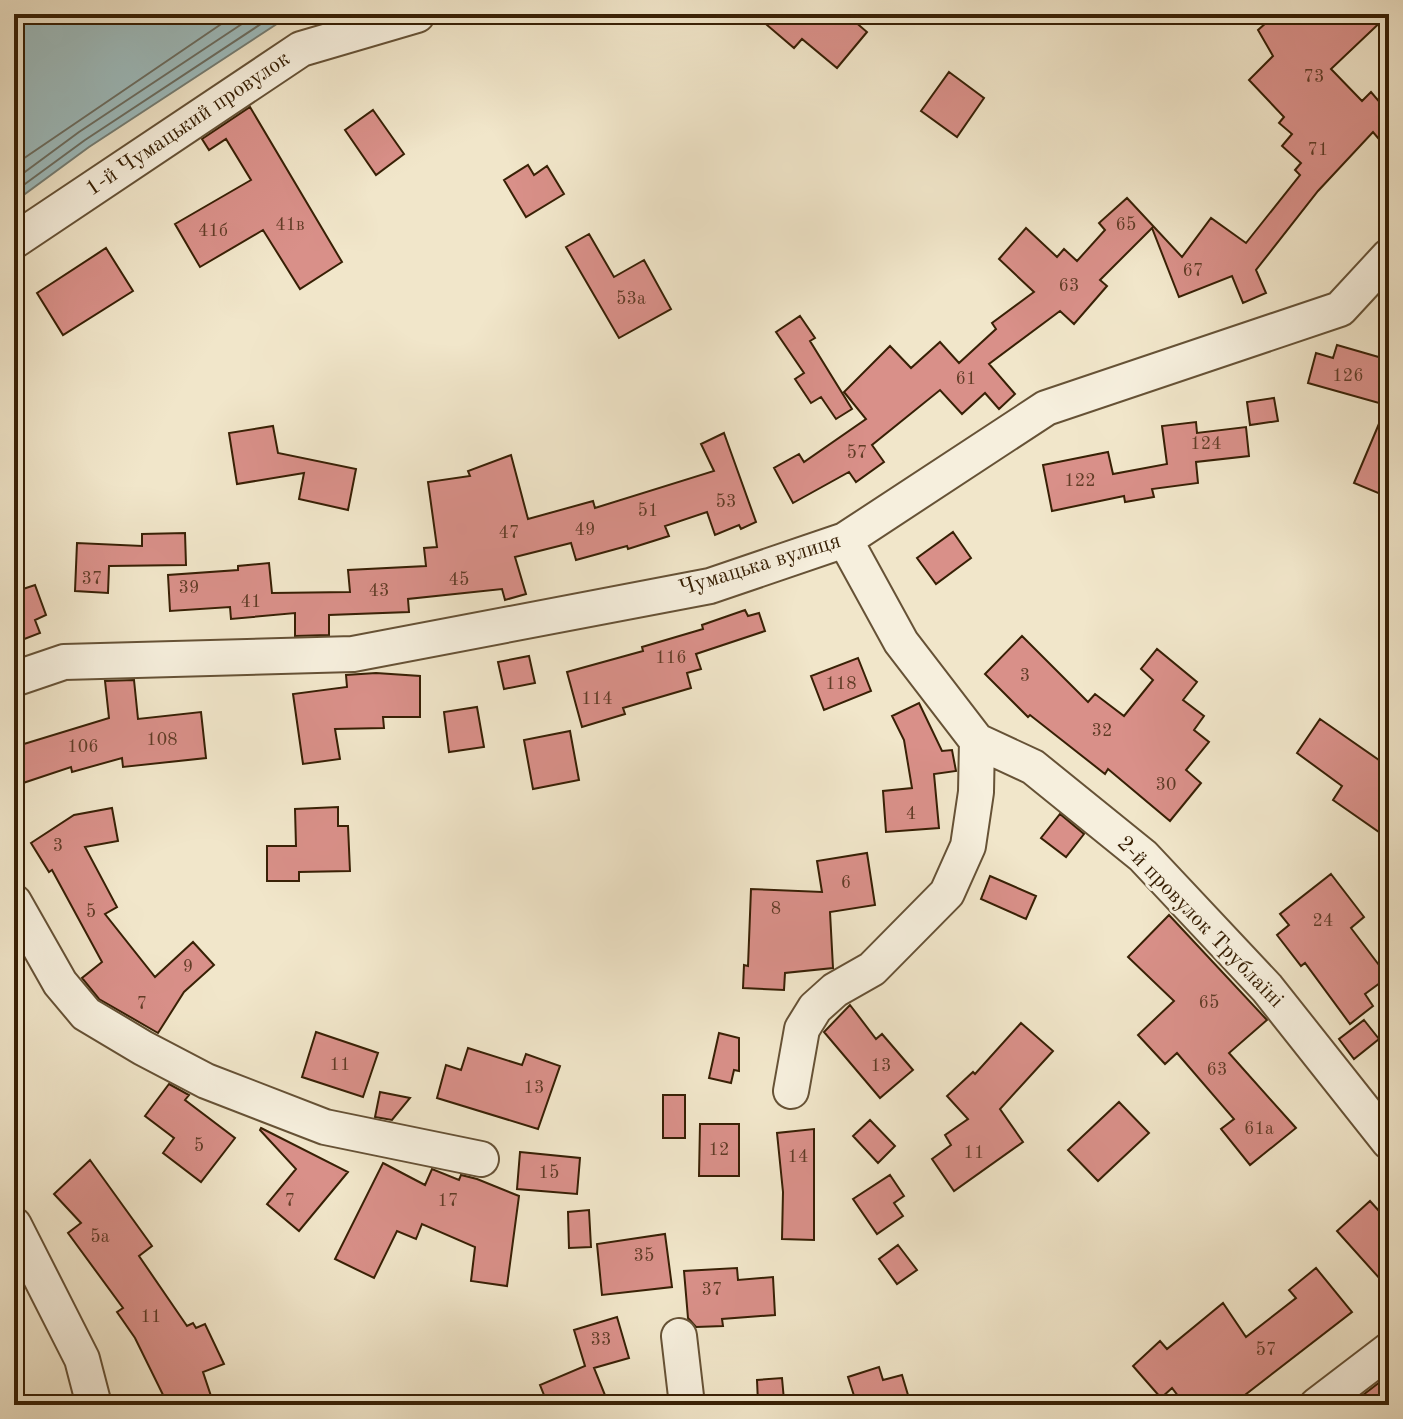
<svg xmlns="http://www.w3.org/2000/svg" width="1403" height="1419" font-family="'Old Standard TT',serif">
<style>
.water{fill:#9ebdbf;stroke:#757e75;stroke-width:2}
.lines{fill:none;stroke-linecap:round;stroke-linejoin:round}
.shore{stroke:#6b6e62;stroke-width:2}
.building{fill:#d99089;stroke:#382005;stroke-width:2}
.minor-casing{stroke:#665236;stroke-width:38}
.minor{stroke:#f6efdd;stroke-width:34}
.labels{text-anchor:middle;dominant-baseline:central;stroke-width:6;stroke-linejoin:round;paint-order:stroke}
.number-label{font-size:18px;fill:#603c26}
.street-label{font-size:22px;fill:#382005;stroke:#f6efdd}
</style>
<rect width="100%" height="100%" fill="#f1e6ca"/>
<filter id="stains"><feTurbulence type="fractalNoise" baseFrequency=".0025" numOctaves="4"/><feColorMatrix values="0 0 0 0 .2 0 0 0 0 .09 0 0 0 0 .02 0 0 0 .5 -.17"/></filter>
<radialGradient id="worn" r=".72"><stop offset=".6" stop-color="#630" stop-opacity="0"/><stop offset="1" stop-color="#630" stop-opacity=".3"/></radialGradient>
<!-- water -->
<path class="water" d="M 14,14 L 292,14 L 89,147 L 14,202 Z"/>
<g class="lines">
<!-- shore -->
<path class="shore" d="M 14,165 L 236,14
M 14,180 L 79,132 L 257,14
M 14,192 L 85,140 L 276,14"/>
</g>
<!-- building -->
<path class="building" d="M 754,14 L 846,14 L 867,32 L 837,68 L 802,39 L 794,48 Z
M 1276,14 L 1389,14 L 1331,69 L 1362,101 L 1371,92 L 1389,113 L 1389,151 L 1373,132 L 1318,191 L 1256,270 L 1266,293 L 1243,303 L 1232,276 L 1179,297 L 1152,228 L 1100,280 L 1107,286 L 1074,324 L 1060,311 L 989,364 L 1015,394 L 999,409 L 985,393 L 962,414 L 940,390 L 872,445 L 884,462 L 856,482 L 849,472 L 793,503 L 774,468 L 799,454 L 804,462 L 866,419 L 844,392 L 890,346 L 911,368 L 940,342 L 959,363 L 996,329 L 992,323 L 1034,292 L 999,259 L 1026,228 L 1057,257 L 1064,249 L 1077,261 L 1105,230 L 1099,223 L 1127,198 L 1182,257 L 1211,218 L 1246,243 L 1300,175 L 1295,170 L 1301,163 L 1282,146 L 1292,134 L 1279,123 L 1284,117 L 1249,80 L 1273,56 L 1258,30 Z
M 949,72 L 984,98 L 957,137 L 921,111 Z
M 250,107 L 342,262 L 300,289 L 263,230 L 200,267 L 175,224 L 251,180 L 226,139 L 209,150 L 202,139 Z
M 373,110 L 404,154 L 376,175 L 345,130 Z
M 528,165 L 534,175 L 547,166 L 564,194 L 526,217 L 504,180 Z
M 589,234 L 614,277 L 644,260 L 671,309 L 619,338 L 566,247 Z
M 106,248 L 133,291 L 63,335 L 37,293 Z
M 800,316 L 815,338 L 810,341 L 852,409 L 836,419 L 821,397 L 811,403 L 795,379 L 804,373 L 776,332 Z
M 1337,345 L 1389,360 L 1379,403 L 1308,383 L 1316,353 L 1333,358 Z
M 1274,398 L 1278,421 L 1250,425 L 1247,402 Z
M 1389,400 L 1389,480 L 1383,495 L 1354,483 Z
M 1196,422 L 1197,433 L 1246,427 L 1249,456 L 1196,462 L 1198,483 L 1152,489 L 1154,497 L 1125,502 L 1124,496 L 1052,511 L 1043,465 L 1108,452 L 1113,474 L 1167,464 L 1162,426 Z
M 273,426 L 278,453 L 356,469 L 348,510 L 299,499 L 304,473 L 237,484 L 229,433 Z
M 724,433 L 756,522 L 741,529 L 739,525 L 715,535 L 707,512 L 665,526 L 669,536 L 628,549 L 627,546 L 576,560 L 571,543 L 515,557 L 526,594 L 505,600 L 502,589 L 408,599 L 409,612 L 329,615 L 329,635 L 295,636 L 295,613 L 231,619 L 230,607 L 170,611 L 168,575 L 238,570 L 238,566 L 269,563 L 272,593 L 350,592 L 348,570 L 426,566 L 424,548 L 437,547 L 428,482 L 470,476 L 468,471 L 511,455 L 528,519 L 593,501 L 595,508 L 714,471 L 701,444 Z
M 953,532 L 971,558 L 936,584 L 917,558 Z
M 185,533 L 186,565 L 109,566 L 108,593 L 75,591 L 77,543 L 142,546 L 142,534 Z
M 14,571 L 23,589 L 35,585 L 46,615 L 35,620 L 40,633 L 14,643 Z
M 745,610 L 748,616 L 759,613 L 765,631 L 696,654 L 701,669 L 687,673 L 691,688 L 623,708 L 625,714 L 582,727 L 567,672 L 643,651 L 642,647 L 703,629 L 702,625 Z
M 1022,636 L 1088,702 L 1095,694 L 1124,716 L 1153,680 L 1141,669 L 1157,649 L 1197,682 L 1183,700 L 1204,716 L 1194,730 L 1209,742 L 1186,770 L 1201,783 L 1170,821 L 1108,769 L 1105,774 L 1030,715 L 1028,717 L 985,674 Z
M 529,656 L 535,683 L 504,689 L 498,662 Z
M 858,658 L 871,691 L 824,710 L 811,676 Z
M 376,673 L 420,676 L 420,717 L 383,717 L 384,728 L 335,729 L 340,759 L 303,764 L 293,694 L 347,687 L 346,675 Z
M 134,680 L 138,719 L 201,712 L 206,758 L 123,767 L 122,758 L 72,772 L 71,767 L 14,786 L 14,747 L 109,718 L 105,681 Z
M 919,703 L 942,751 L 952,750 L 956,771 L 934,774 L 939,828 L 886,832 L 883,791 L 912,788 L 904,740 L 892,716 Z
M 477,707 L 484,747 L 449,752 L 444,712 Z
M 1320,719 L 1389,767 L 1389,839 L 1333,800 L 1342,786 L 1297,753 Z
M 570,731 L 579,780 L 533,789 L 524,740 Z
M 338,807 L 338,826 L 348,826 L 350,871 L 299,872 L 299,881 L 267,881 L 267,846 L 296,846 L 295,809 Z
M 112,808 L 118,841 L 85,847 L 117,907 L 105,914 L 155,977 L 193,942 L 214,965 L 184,992 L 158,1033 L 99,999 L 82,978 L 102,962 L 52,870 L 49,872 L 31,843 L 74,815 Z
M 1060,814 L 1084,834 L 1066,857 L 1041,838 Z
M 867,853 L 875,905 L 830,912 L 833,968 L 785,973 L 784,990 L 743,988 L 744,965 L 748,966 L 751,889 L 822,892 L 817,861 Z
M 1331,874 L 1364,917 L 1351,928 L 1388,977 L 1365,994 L 1373,1006 L 1350,1024 L 1305,963 L 1301,966 L 1277,935 L 1289,925 L 1280,914 Z
M 990,876 L 1036,896 L 1026,919 L 981,899 Z
M 1169,915 L 1267,1020 L 1229,1053 L 1296,1128 L 1250,1165 L 1221,1129 L 1234,1119 L 1177,1053 L 1165,1064 L 1138,1035 L 1174,1001 L 1128,957 Z
M 850,1005 L 876,1039 L 882,1034 L 913,1070 L 880,1098 L 824,1032 Z
M 1364,1020 L 1379,1039 L 1354,1059 L 1339,1039 Z
M 1021,1023 L 1053,1051 L 1000,1109 L 1023,1142 L 954,1191 L 932,1159 L 951,1145 L 945,1135 L 968,1119 L 947,1096 L 973,1072 L 975,1074 Z
M 316,1032 L 378,1053 L 363,1097 L 302,1077 Z
M 719,1033 L 739,1038 L 739,1071 L 734,1070 L 731,1083 L 709,1078 Z
M 468,1048 L 522,1065 L 526,1054 L 560,1066 L 538,1129 L 437,1098 L 446,1065 L 461,1070 Z
M 169,1084 L 189,1095 L 185,1100 L 235,1138 L 201,1182 L 163,1153 L 174,1138 L 145,1116 Z
M 380,1092 L 410,1098 L 392,1120 L 375,1117 Z
M 663,1095 L 685,1095 L 685,1138 L 663,1138 Z
M 1119,1102 L 1149,1133 L 1098,1181 L 1068,1150 Z
M 870,1120 L 895,1146 L 878,1163 L 853,1136 Z
M 700,1124 L 739,1124 L 739,1176 L 699,1176 Z
M 261,1128 L 348,1172 L 299,1231 L 267,1204 L 296,1169 L 260,1130 Z
M 814,1129 L 814,1240 L 782,1239 L 783,1192 L 777,1133 Z
M 520,1152 L 580,1158 L 577,1194 L 517,1189 Z
M 90,1160 L 152,1246 L 139,1256 L 187,1326 L 193,1323 L 196,1328 L 205,1324 L 224,1364 L 203,1372 L 214,1405 L 168,1405 L 135,1338 L 117,1312 L 123,1308 L 68,1233 L 81,1223 L 54,1194 Z
M 383,1163 L 425,1185 L 432,1169 L 459,1180 L 461,1175 L 477,1179 L 519,1196 L 507,1286 L 471,1281 L 475,1247 L 422,1224 L 416,1239 L 397,1231 L 374,1278 L 335,1259 Z
M 890,1175 L 904,1196 L 894,1203 L 903,1216 L 877,1234 L 853,1199 Z
M 1370,1201 L 1389,1222 L 1389,1289 L 1337,1231 Z
M 589,1210 L 591,1247 L 569,1248 L 568,1212 Z
M 665,1234 L 672,1287 L 602,1295 L 597,1244 Z
M 898,1245 L 917,1270 L 897,1284 L 879,1259 Z
M 737,1268 L 738,1280 L 773,1277 L 775,1315 L 722,1319 L 723,1326 L 696,1327 L 688,1318 L 684,1271 Z
M 1316,1268 L 1352,1312 L 1232,1405 L 1185,1405 L 1172,1388 L 1161,1398 L 1133,1366 L 1160,1341 L 1167,1349 L 1223,1303 L 1246,1337 L 1296,1298 L 1289,1290 Z
M 617,1317 L 629,1358 L 594,1368 L 609,1405 L 548,1405 L 540,1385 L 585,1366 L 574,1330 Z
M 879,1367 L 883,1380 L 902,1375 L 911,1405 L 857,1405 L 848,1377 Z
M 1389,1375 L 1389,1405 L 1350,1405 Z
M 782,1378 L 784,1400 L 758,1403 L 757,1380 Z"/>
<g class="lines">
<!-- minor casing -->
<g class="minor-casing">
<path id="minor" d="M 14,241 L 301,49 L 417,15
M 14,679 L 64,662 L 353,654 L 710,586 L 845,540 L 1046,408 L 1340,309 L 1389,256
M 977,741 L 1033,767 L 1143,856 L 1267,988 L 1389,1142
M 14,902 L 60,983 L 86,1014 L 143,1048 L 206,1081 L 325,1127 L 481,1159
M 791,1091 L 802,1029 L 815,1008 L 835,990 L 872,969 L 947,893 L 968,846 L 976,792 L 977,741 L 901,642 L 845,540
M 14,1225 L 82,1359 L 94,1405
M 679,1336 L 687,1405
M 1317,1405 L 1389,1350"/>
</g>
<!-- minor -->
<use href="#minor" class="minor"/>
</g>
<g class="labels">
<!-- number labels -->
<g class="number-label">
<text x="1314" y="77">73</text>
<text x="1318" y="150">71</text>
<text x="290" y="225">41в</text>
<text x="1126" y="225">65</text>
<text x="213" y="231">41б</text>
<text x="1193" y="271">67</text>
<text x="1069" y="286">63</text>
<text x="631" y="299">53а</text>
<text x="1348" y="376">126</text>
<text x="966" y="379">61</text>
<text x="1206" y="444">124</text>
<text x="857" y="453">57</text>
<text x="1080" y="481">122</text>
<text x="726" y="502">53</text>
<text x="648" y="511">51</text>
<text x="585" y="530">49</text>
<text x="509" y="533">47</text>
<text x="92" y="579">37</text>
<text x="459" y="580">45</text>
<text x="189" y="588">39</text>
<text x="379" y="591">43</text>
<text x="251" y="602">41</text>
<text x="671" y="658">116</text>
<text x="1025" y="676">3</text>
<text x="841" y="684">118</text>
<text x="597" y="699">114</text>
<text x="1102" y="731">32</text>
<text x="162" y="740">108</text>
<text x="83" y="747">106</text>
<text x="1166" y="785">30</text>
<text x="911" y="814">4</text>
<text x="58" y="846">3</text>
<text x="846" y="883">6</text>
<text x="776" y="909">8</text>
<text x="91" y="912">5</text>
<text x="1323" y="921">24</text>
<text x="188" y="967">9</text>
<text x="1209" y="1003">65</text>
<text x="142" y="1004">7</text>
<text x="340" y="1065">11</text>
<text x="881" y="1066">13</text>
<text x="1217" y="1070">63</text>
<text x="534" y="1088">13</text>
<text x="1259" y="1129">61а</text>
<text x="199" y="1146">5</text>
<text x="719" y="1150">12</text>
<text x="974" y="1153">11</text>
<text x="798" y="1157">14</text>
<text x="549" y="1173">15</text>
<text x="290" y="1201">7</text>
<text x="448" y="1201">17</text>
<text x="100" y="1237">5а</text>
<text x="644" y="1256">35</text>
<text x="712" y="1290">37</text>
<text x="151" y="1317">11</text>
<text x="601" y="1340">33</text>
<text x="1266" y="1350">57</text>
</g>
<!-- street labels -->
<g class="street-label">
<text transform="translate(188 124) rotate(-34)">1-й Чумацький провулок</text>
<text transform="translate(760 565) rotate(-17)">Чумацька вулиця</text>
<text transform="translate(1200 922) rotate(46)">2-й провулок Трублаїні</text>
</g>
</g>
<!-- margin -->
<rect width="1403" height="1419" fill="none" stroke="#f1e6ca" stroke-width="48"/>
<rect x="16" y="16" width="1371" height="1387" fill="none" stroke="#382005" stroke-width="4"/>
<rect x="24" y="24" width="1355" height="1371" fill="none" stroke="#382005" stroke-width="2"/>
<rect width="100%" height="100%" filter="url(#stains)"/>
<rect width="100%" height="100%" fill="url(#worn)"/>
</svg>
